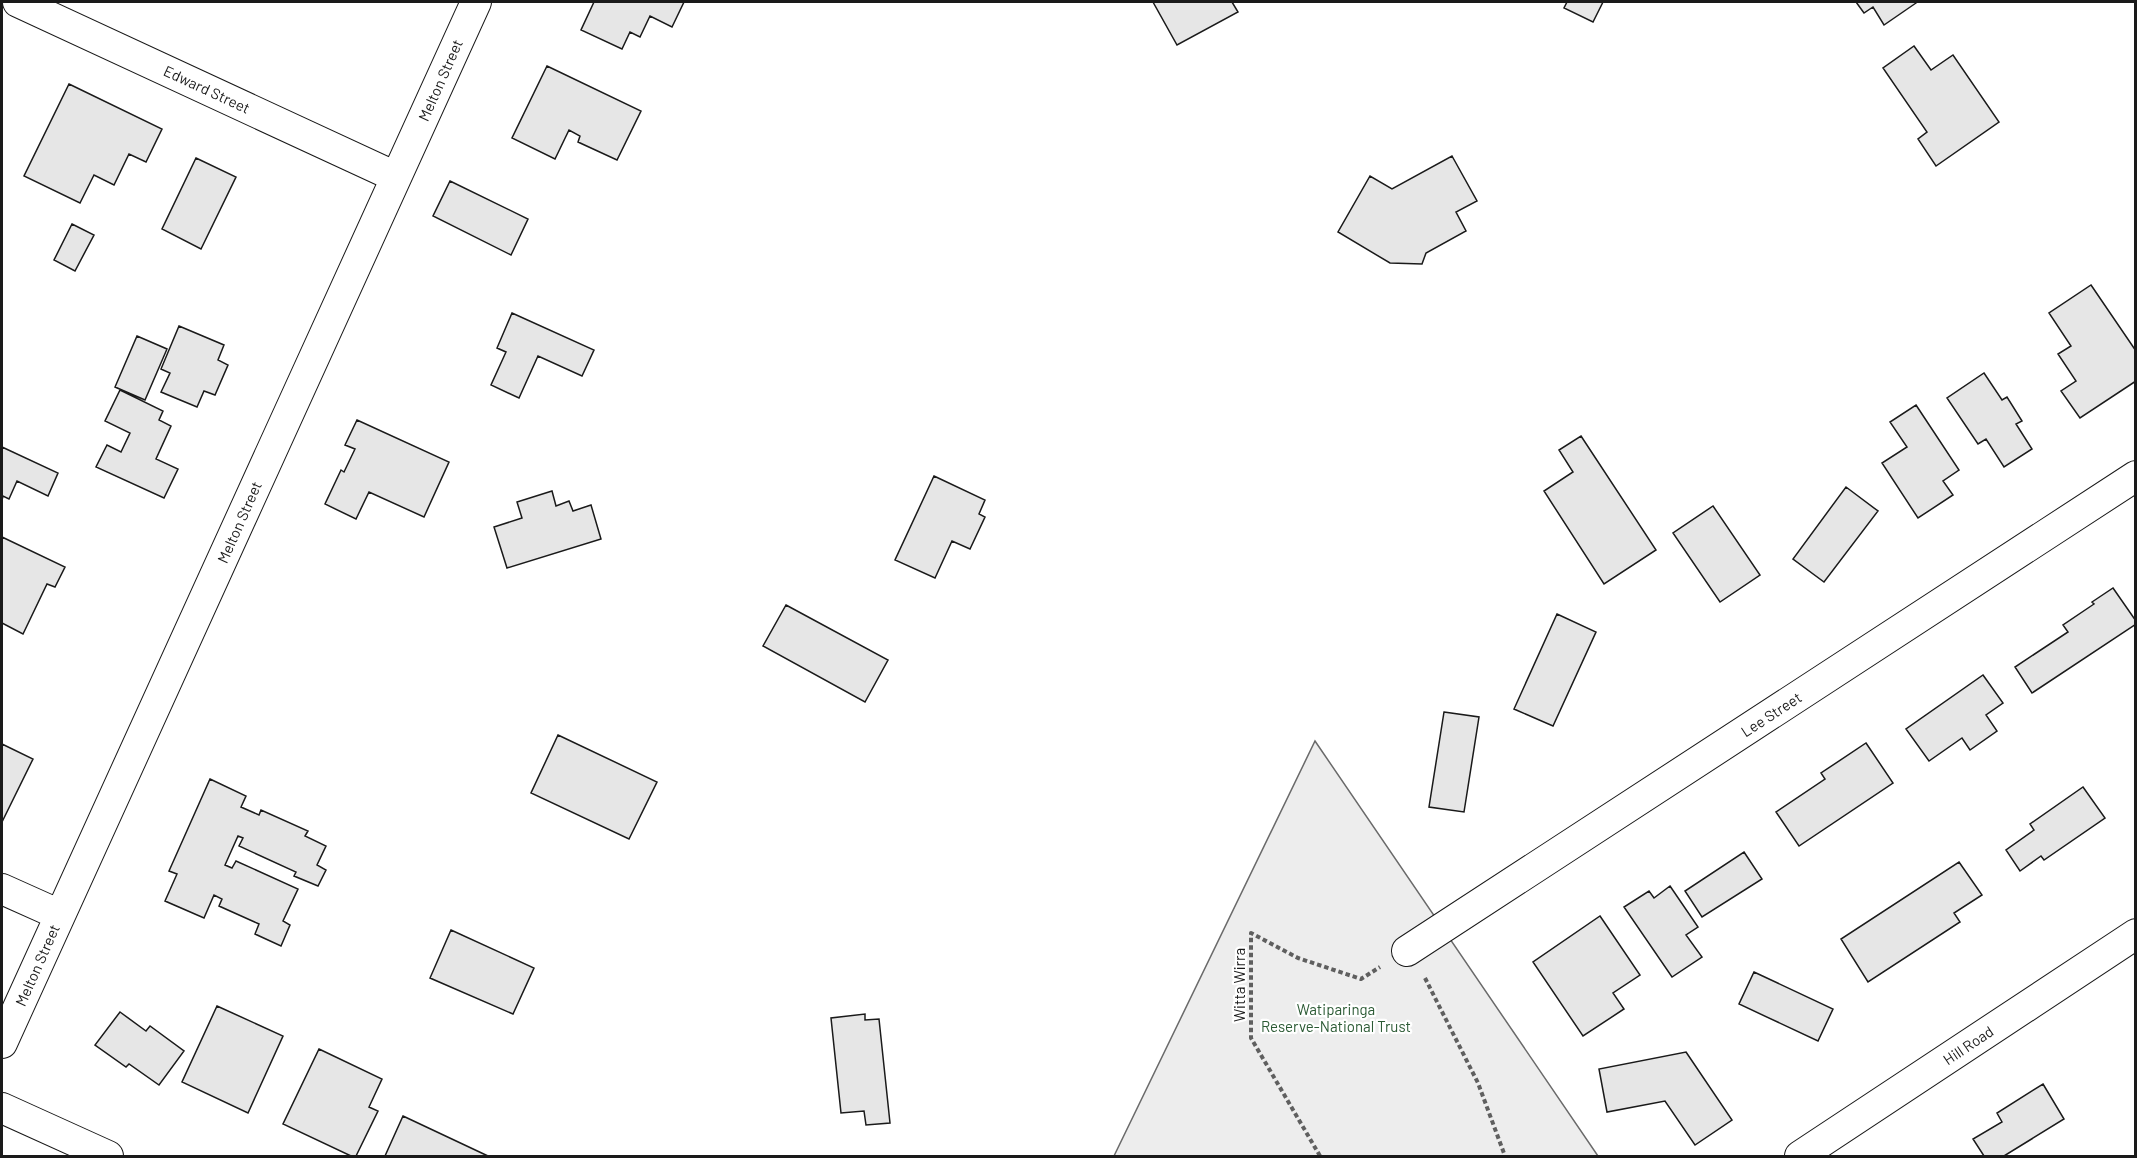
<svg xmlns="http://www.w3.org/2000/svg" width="2137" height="1158" font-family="Barlow,sans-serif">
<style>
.built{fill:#ededed;stroke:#6a6a6a;stroke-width:1.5}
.building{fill:#e6e6e6;stroke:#1a1a1a;stroke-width:1.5}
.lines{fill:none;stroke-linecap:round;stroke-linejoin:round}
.street-casing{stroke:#1a1a1a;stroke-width:32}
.path{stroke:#5f5f5f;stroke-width:4;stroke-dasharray:4.5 3;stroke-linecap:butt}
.street{stroke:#fff;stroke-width:30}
.labels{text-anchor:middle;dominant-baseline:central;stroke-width:4.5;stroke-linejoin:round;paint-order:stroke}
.street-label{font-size:15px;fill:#1a1a1a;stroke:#fff}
.park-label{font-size:15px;fill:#2b5a34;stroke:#fff}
</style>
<rect width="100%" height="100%" fill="#fff"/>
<!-- built -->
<path class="built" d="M 1315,741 L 1598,1156 L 1114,1156 Z"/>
<!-- building -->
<path class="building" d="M 594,2 L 684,2 L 672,27 L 650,16 L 640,37 L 630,32 L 622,49 L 581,30 Z
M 1153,2 L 1232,2 L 1238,12 L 1177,45 Z
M 1567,2 L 1603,2 L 1593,22 L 1564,8 Z
M 1856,2 L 1915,2 L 1916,3 L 1884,25 L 1873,7 L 1864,13 Z
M 1914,46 L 1931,70 L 1953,55 L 1999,122 L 1936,166 L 1918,139 L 1927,132 L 1883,68 Z
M 547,66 L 641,111 L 617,160 L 578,142 L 580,136 L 569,130 L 555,159 L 512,138 Z
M 69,84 L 162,129 L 146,162 L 129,154 L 114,185 L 94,175 L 80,203 L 24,176 Z
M 1452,156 L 1477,201 L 1456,212 L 1466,231 L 1426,253 L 1422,264 L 1390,263 L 1338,232 L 1370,176 L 1392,189 Z
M 196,158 L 236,177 L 201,249 L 162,229 Z
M 450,181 L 528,219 L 511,255 L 433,216 Z
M 72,224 L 94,235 L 75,271 L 54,260 Z
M 2091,285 L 2136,351 L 2136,381 L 2080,418 L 2061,391 L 2076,381 L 2058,354 L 2071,346 L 2049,313 Z
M 512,313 L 594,350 L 582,376 L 538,356 L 519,398 L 491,385 L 506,352 L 497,348 Z
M 179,326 L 224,345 L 218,360 L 228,365 L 215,395 L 204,391 L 197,407 L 161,392 L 170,373 L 161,369 Z
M 137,336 L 167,349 L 145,400 L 115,387 Z
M 1984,373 L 2002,400 L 2007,397 L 2022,421 L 2016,424 L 2032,449 L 2004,467 L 1986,439 L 1978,444 L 1947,398 Z
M 120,390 L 163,411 L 159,420 L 171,426 L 156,459 L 178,469 L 164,498 L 96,467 L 107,445 L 121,452 L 130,433 L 105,421 Z
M 1916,405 L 1959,470 L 1943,481 L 1953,495 L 1918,518 L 1882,463 L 1907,447 L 1890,422 Z
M 357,420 L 449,462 L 424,517 L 369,492 L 356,519 L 325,504 L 341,470 L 344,472 L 355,449 L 345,445 Z
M 1581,436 L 1656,550 L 1604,584 L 1544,491 L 1573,472 L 1559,450 Z
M 2,447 L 58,473 L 48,496 L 17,481 L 9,499 L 3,496 L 2,500 Z
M 934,476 L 985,500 L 979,514 L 985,517 L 970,549 L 952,541 L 935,578 L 895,560 Z
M 1846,487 L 1878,511 L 1824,582 L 1793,559 Z
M 552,491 L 556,506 L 569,501 L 573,511 L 591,505 L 601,539 L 507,568 L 494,527 L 522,518 L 517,502 Z
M 1713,506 L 1760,575 L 1720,602 L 1673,533 Z
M 2,537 L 65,567 L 55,587 L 47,584 L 23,634 L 2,623 Z
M 2113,588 L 2136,621 L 2136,624 L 2032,693 L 2015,667 L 2068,632 L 2063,625 L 2094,604 L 2092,602 Z
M 786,605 L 888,660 L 865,702 L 763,646 Z
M 1557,614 L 1596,632 L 1553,726 L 1514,709 Z
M 1983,675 L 2003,703 L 1986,715 L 1997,731 L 1970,750 L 1962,738 L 1929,761 L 1906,729 Z
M 1444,712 L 1479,717 L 1464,812 L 1429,807 Z
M 558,735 L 657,782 L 629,839 L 531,793 Z
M 1866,743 L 1893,783 L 1799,846 L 1776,812 L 1825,779 L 1821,773 Z
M 2,744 L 33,759 L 2,822 Z
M 210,779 L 246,796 L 241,807 L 259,815 L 261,810 L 308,831 L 305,836 L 326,846 L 317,865 L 326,870 L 318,886 L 294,876 L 296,872 L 239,846 L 243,838 L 238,836 L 225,865 L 232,868 L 236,861 L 298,889 L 283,921 L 290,925 L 281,946 L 255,934 L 259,924 L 219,906 L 222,899 L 214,895 L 204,918 L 165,901 L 177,874 L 169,871 Z
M 2083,787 L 2105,818 L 2044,860 L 2041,856 L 2020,871 L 2006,850 L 2034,830 L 2030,824 Z
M 1744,852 L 1762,879 L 1702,917 L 1685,891 Z
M 1959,862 L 1982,895 L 1954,913 L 1960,922 L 1868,982 L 1841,939 Z
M 1670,886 L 1698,927 L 1686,935 L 1702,957 L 1672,977 L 1624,907 L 1649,891 L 1654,898 Z
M 1600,916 L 1640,975 L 1613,993 L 1624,1009 L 1583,1036 L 1533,962 Z
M 451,930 L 534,968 L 513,1014 L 430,978 Z
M 1754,972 L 1833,1009 L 1818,1041 L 1739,1004 Z
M 217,1006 L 283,1036 L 248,1113 L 182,1082 Z
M 120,1012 L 146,1031 L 150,1026 L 184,1051 L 159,1085 L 129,1064 L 126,1067 L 95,1045 Z
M 865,1014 L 865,1020 L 879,1019 L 890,1123 L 866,1125 L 864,1111 L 841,1113 L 831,1018 Z
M 319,1049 L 382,1079 L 369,1107 L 378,1111 L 356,1156 L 351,1156 L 283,1124 Z
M 1686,1052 L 1732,1120 L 1695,1145 L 1665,1101 L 1607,1112 L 1599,1069 Z
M 2043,1084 L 2064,1119 L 2004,1156 L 1984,1156 L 1973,1139 L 2002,1122 L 1997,1113 Z
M 403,1116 L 488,1156 L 385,1156 Z"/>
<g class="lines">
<!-- street casing -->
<g class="street-casing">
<path id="street" d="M 18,2 L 396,177
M 2,889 L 60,915
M 1407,951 L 2136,476
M 2,1043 L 476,2
M 2,1108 L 108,1156
M 1800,1156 L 2136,934"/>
</g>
<!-- path -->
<path class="path" d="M 1425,978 L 1478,1083 L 1505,1156
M 1320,1156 L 1251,1038 L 1251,933 L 1298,958 L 1361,979 L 1380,967"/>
<!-- street -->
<use href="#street" class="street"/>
</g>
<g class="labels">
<!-- street labels -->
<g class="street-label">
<text transform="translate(440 80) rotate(-66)">Melton Street</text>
<text transform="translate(207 89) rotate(25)">Edward Street</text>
<text transform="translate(239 522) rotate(-66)">Melton Street</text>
<text transform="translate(1771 714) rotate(-33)">Lee Street</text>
<text transform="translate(37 965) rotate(-66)">Melton Street</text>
<text transform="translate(1239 985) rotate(-90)">Witta Wirra</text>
<text transform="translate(1968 1045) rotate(-34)">Hill Road</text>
</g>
<!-- park labels -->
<g class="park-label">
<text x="1336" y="1009">Watiparinga<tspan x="1336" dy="17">Reserve-National Trust</tspan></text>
</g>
</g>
<!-- border -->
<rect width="2137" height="1158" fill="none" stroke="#1a1a1a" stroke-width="6"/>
</svg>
